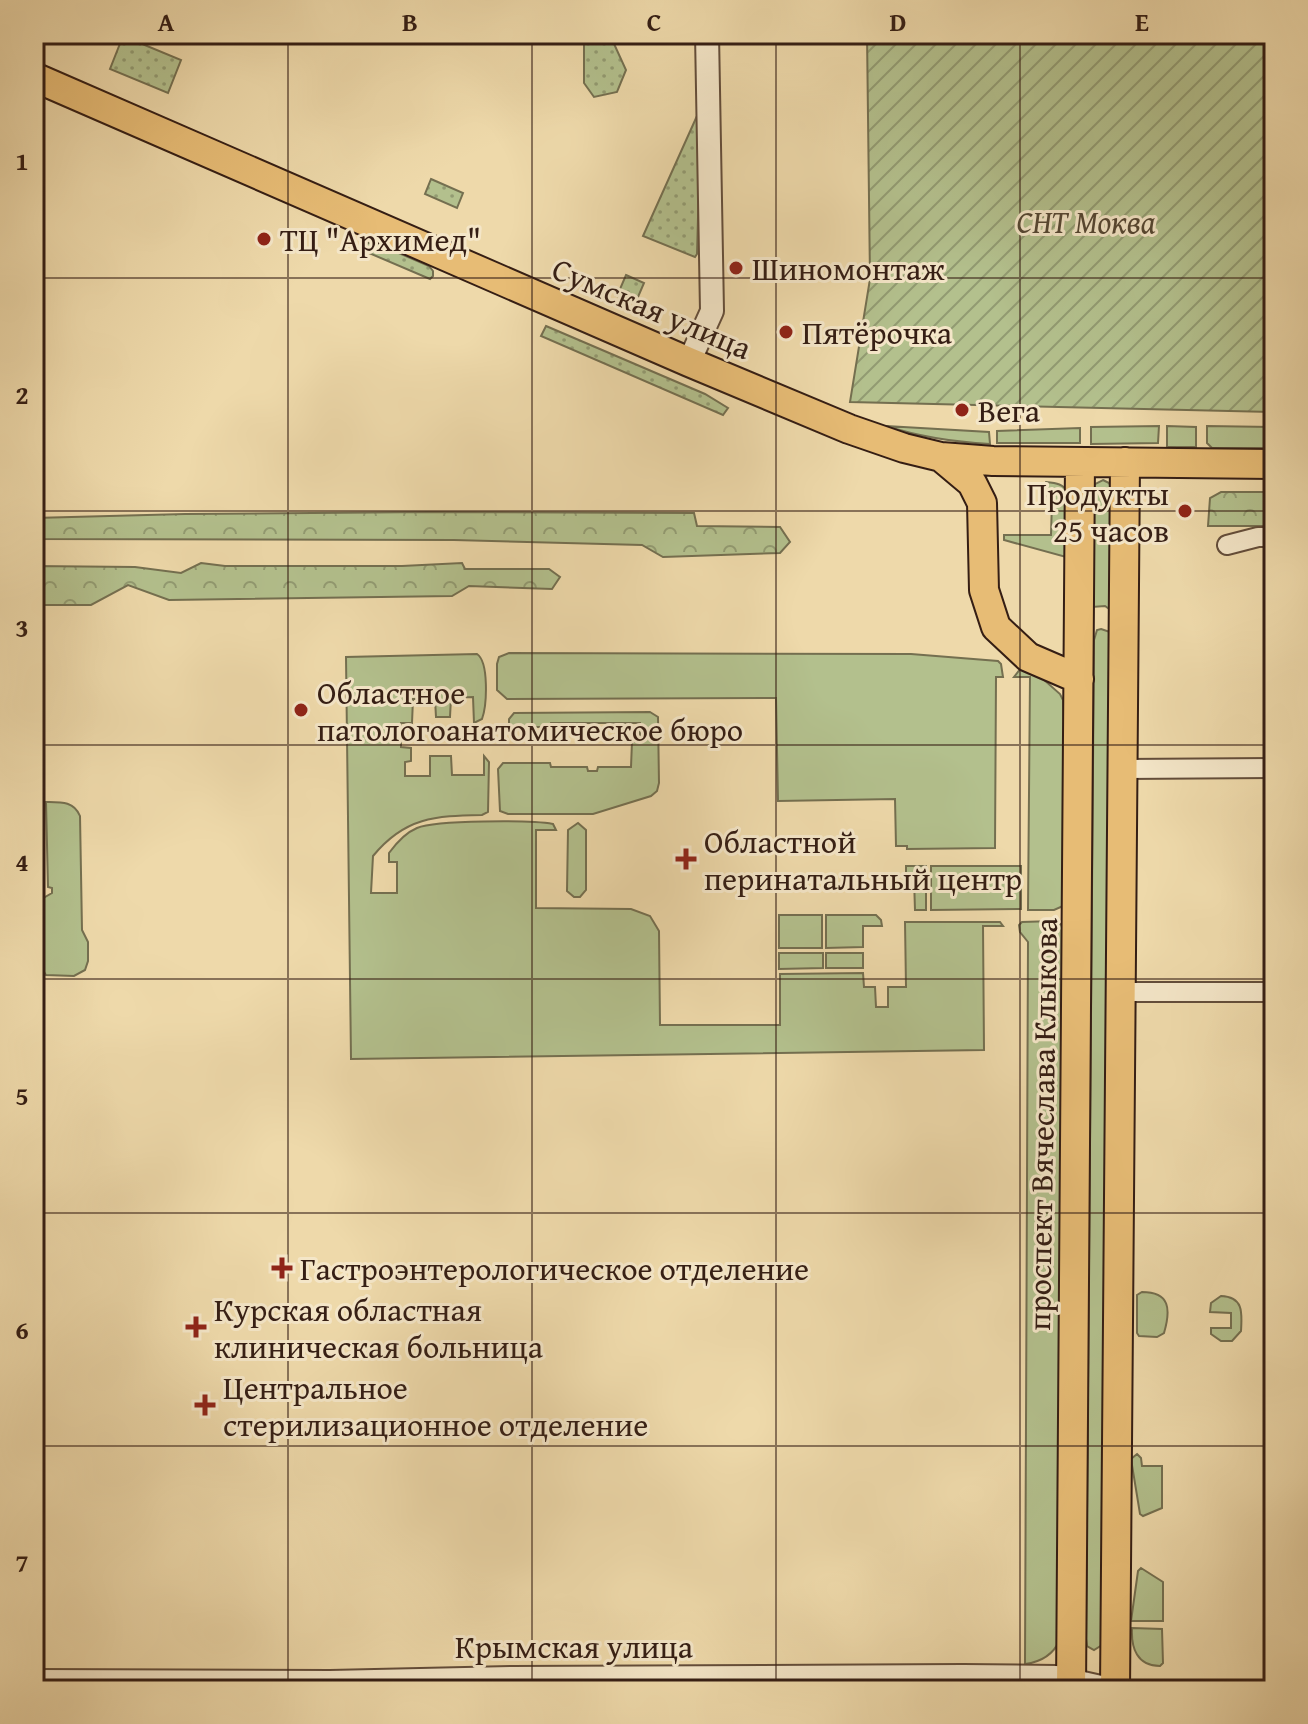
<svg xmlns="http://www.w3.org/2000/svg" width="1308" height="1724" font-family="'Gentium Book Plus',serif">
<style>
.grass{fill:#b3c08d;stroke:#746f50;stroke-width:2}
.forest{fill:url(#forest-crowns);stroke:#746f50;stroke-width:2}
.park{fill:url(#park-dots);stroke:#746f50;stroke-width:2}
.garden{fill:url(#garden-furrows);stroke:#746f50;stroke-width:2}
.lines{fill:none;stroke-linecap:round;stroke-linejoin:round}
.minor-casing{stroke:#634d3a;stroke-width:22}
.tertiary-casing{stroke:#634d3a;stroke-width:26}
.primary-casing{stroke:#351e14;stroke-width:32}
.minor{stroke:#f4e6c8;stroke-width:18}
.tertiary{stroke:#f4e6c8;stroke-width:22}
.primary{stroke:#e7bc75;stroke-width:28}
.grid{fill:none;stroke:#351e14;stroke-width:2;stroke-opacity:0.55}
.poi-dot{fill:#8f2418;stroke:#f4e6c8;stroke-width:3}
.labels{text-anchor:middle;dominant-baseline:central;stroke-width:6;stroke-linejoin:round;paint-order:stroke}
.park-label{font-size:32px;font-style:italic;fill:#544632;stroke:#f4e6c8}
.poi-label{font-size:32px;fill:#351e14;stroke:#f4e6c8;text-anchor:start}
.street-label{font-size:32px;fill:#351e14;stroke:#f4e6c8}
.neatline{fill:none;stroke:#351e14;stroke-width:3}
.grid-label{font-size:26px;text-anchor:middle;font-weight:bold;fill:#351e14}
</style>
<defs>
<pattern id="forest-crowns" width="20" height="18" patternUnits="userSpaceOnUse" patternTransform="scale(2)"><rect width="20" height="18" fill="#b3c08d"/><path d="M2 6a3 3 0 1 1 6 0M12 15a3 3 0 1 1 6 0" fill="none" stroke="#929b72"/></pattern>
<pattern id="park-dots" width="8" height="8" patternUnits="userSpaceOnUse" patternTransform="scale(2)"><rect width="8" height="8" fill="#b3c08d"/><path d="M2 2h.1M6 6h.1" fill="none" stroke="#929b72" stroke-width="1.8" stroke-linecap="round"/></pattern>
<pattern id="garden-furrows" width="10" height="10" patternUnits="userSpaceOnUse" patternTransform="scale(2)"><rect width="10" height="10" fill="#b3c08d"/><path d="M-1 1l2-2M0 10L10 0M9 11l2-2" fill="none" stroke="#929b72"/></pattern>
</defs>
<rect width="100%" height="100%" fill="#eed9aa"/>
<filter id="stains"><feTurbulence type="fractalNoise" baseFrequency=".0025" numOctaves="4"/><feColorMatrix values="0 0 0 0 .2 0 0 0 0 .09 0 0 0 0 .02 0 0 0 .5 -.17"/></filter>
<radialGradient id="worn" r=".72"><stop offset=".6" stop-color="#630" stop-opacity="0"/><stop offset="1" stop-color="#630" stop-opacity=".3"/></radialGradient>
<!-- grass -->
<path class="grass" d="M 886,426 L 989,432 L 990,444 C 954,442 920,437 886,426 Z
M 1159,426 L 1158,443 L 1091,444 L 1091,427 Z
M 1167,426 L 1196,427 L 1196,447 L 1167,447 Z
M 1207,426 L 1274,427 L 1274,448 L 1212,448 L 1207,443 Z
M 1080,428 L 1080,443 L 997,443 L 997,431 Z
M 1103,480 L 1109,483 L 1111,488 L 1112,611 L 1105,606 L 1092,607 L 1093,485 Z
M 1046,482 C 1057,483 1063,484 1069,493 L 1066,557 L 1004,540 L 1004,535 L 1051,535 L 1052,500 L 1042,493 L 1043,486 Z
M 1101,629 L 1110,632 L 1112,637 L 1102,1645 L 1094,1650 L 1087,1646 L 1086,1639 L 1094,640 L 1097,630 Z
M 509,653 L 911,654 L 998,661 L 1001,664 L 1003,677 L 996,677 L 995,848 L 907,849 L 907,846 L 896,846 L 895,799 L 778,801 L 776,698 L 507,699 L 497,690 L 497,664 L 499,657 Z
M 477,654 C 489,662 487,705 482,719 L 474,723 L 473,697 L 451,698 L 450,717 L 436,717 L 435,699 L 413,699 L 412,723 L 401,723 L 401,747 L 411,748 L 411,761 L 405,762 L 405,776 L 430,776 L 430,756 L 451,756 L 452,775 L 484,775 L 484,756 L 489,762 L 488,812 L 482,815 C 435,816 405,817 373,856 L 371,893 L 397,893 L 397,862 L 389,862 L 389,853 C 397,842 405,833 417,828 C 436,820 531,820 553,824 L 556,830 L 536,830 L 536,908 L 631,909 L 650,916 L 659,931 L 660,1025 L 780,1025 L 780,974 L 863,973 L 864,987 L 875,987 L 876,1007 L 888,1007 L 888,987 L 906,987 L 905,922 L 1000,922 L 1003,926 L 983,926 L 984,1050 L 351,1059 L 346,657 Z
M 1025,663 L 1060,694 L 1063,700 L 1068,834 L 1063,906 L 1054,910 L 1028,910 L 1030,677 L 1014,677 Z
M 650,712 L 658,717 L 659,783 L 657,791 L 651,796 L 593,814 L 508,814 L 500,811 L 498,769 L 503,763 L 550,763 L 551,767 L 587,767 L 588,771 L 597,771 L 598,767 L 631,767 L 632,742 L 640,741 L 640,723 L 551,723 L 550,727 L 509,727 L 509,719 L 514,713 Z
M 46,802 C 61,802 74,801 80,816 L 82,930 L 88,942 L 88,961 L 85,970 L 74,976 L 46,975 L 38,963 L 38,905 L 40,900 L 52,893 L 52,888 L 48,887 Z
M 578,823 L 586,830 L 586,890 L 580,897 L 574,897 L 567,891 L 568,830 Z
M 906,866 L 926,866 L 926,910 L 915,910 L 914,878 L 906,878 Z
M 931,866 L 1021,866 L 1021,909 L 931,910 Z
M 779,915 L 822,915 L 822,948 L 779,948 Z
M 826,915 L 876,915 L 881,920 L 882,926 L 863,926 L 863,947 L 826,948 Z
M 1054,921 L 1064,926 L 1060,1640 C 1053,1655 1041,1662 1025,1664 L 1028,942 L 1020,932 L 1019,925 L 1022,922 Z
M 779,953 L 823,953 L 823,968 L 779,969 Z
M 826,953 L 863,953 L 863,968 L 826,968 Z
M 1142,1292 C 1170,1292 1171,1309 1164,1333 L 1157,1337 L 1139,1336 L 1137,1333 L 1137,1295 Z
M 1221,1296 C 1244,1297 1242,1313 1241,1331 L 1232,1341 L 1221,1341 L 1211,1334 L 1211,1328 L 1231,1328 L 1231,1313 L 1210,1312 L 1211,1303 Z
M 1137,1454 L 1141,1458 L 1142,1466 L 1162,1466 L 1162,1508 L 1143,1516 L 1140,1514 L 1131,1459 Z
M 1141,1568 L 1163,1582 L 1163,1621 L 1131,1621 L 1138,1571 Z
M 1132,1628 L 1162,1629 L 1163,1663 L 1160,1666 C 1137,1666 1131,1648 1132,1628 Z"/>
<!-- forest -->
<path class="forest" d="M 1221,492 L 1274,492 L 1274,526 L 1208,526 L 1210,498 Z
M 429,512 L 694,513 L 697,526 L 780,527 L 790,542 L 780,553 L 663,557 L 642,545 L 454,540 L 34,539 L 34,518 L 185,514 Z
M 201,563 L 225,566 L 402,566 L 462,563 L 465,569 L 549,569 L 560,577 L 552,589 L 469,586 L 452,596 L 169,600 L 128,585 L 91,605 L 34,605 L 34,566 L 135,567 L 181,573 Z"/>
<!-- park -->
<path class="park" d="M 584,34 L 610,35 L 626,70 L 617,92 L 594,97 L 584,83 Z
M 123,36 L 181,60 L 168,93 L 110,69 Z
M 701,107 L 697,254 L 695,257 L 643,236 Z
M 431,179 L 463,193 L 457,208 L 425,194 Z
M 373,242 L 429,266 L 433,271 L 433,276 L 430,279 L 362,250 L 368,243 Z
M 626,275 L 644,283 L 635,304 L 617,296 Z
M 546,326 L 705,394 L 728,408 L 723,415 L 541,336 Z"/>
<!-- garden -->
<path class="garden" d="M 867,34 L 1274,34 L 1274,412 L 850,402 L 870,279 Z"/>
<g class="lines">
<!-- minor casing -->
<g class="minor-casing">
<path id="minor" d="M 1227,545 L 1258,537 L 1274,537
M 1123,769 L 1274,768
M 1121,992 L 1274,992"/>
</g>
<!-- tertiary casing -->
<g class="tertiary-casing">
<path id="tertiary" d="M 689,362 L 712,311 L 707,34
M 34,1681 L 330,1682 L 512,1678 L 963,1676 L 1056,1677 L 1114,1690"/>
</g>
<!-- primary casing -->
<g class="primary-casing">
<path id="primary" d="M 34,77 L 689,362 L 849,429 L 904,448 L 941,457 L 993,461 L 1274,464
M 941,457 L 972,483 L 982,503 L 984,590 L 996,627 L 1028,657 L 1079,679
M 1071,1690 L 1080,462
M 1115,1690 L 1125,462"/>
</g>
<!-- minor -->
<use href="#minor" class="minor"/>
<!-- tertiary -->
<use href="#tertiary" class="tertiary"/>
<!-- primary -->
<use href="#primary" class="primary"/>
</g>
<!-- grid -->
<path class="grid" d="M 288,34 L 288,1690M 532,34 L 532,1690M 776,34 L 776,1690M 1020,34 L 1020,1690M 34,278 L 1274,278M 34,511 L 1274,511M 34,745 L 1274,745M 34,979 L 1274,979M 34,1213 L 1274,1213M 34,1446 L 1274,1446"/>
<!-- markers -->
<g class="poi-dot">
<circle cx="264" cy="239" r="8"/>
<circle cx="736" cy="268" r="8"/>
<circle cx="786" cy="332" r="8"/>
<circle cx="962" cy="410" r="8"/>
<circle cx="1185" cy="511" r="8"/>
<circle cx="301" cy="710" r="8"/>
<path d="M682 847h8v8h8v8h-8v8h-8v-8h-8v-8h8z"/>
<path d="M278 1256h8v8h8v8h-8v8h-8v-8h-8v-8h8z"/>
<path d="M192 1315h8v8h8v8h-8v8h-8v-8h-8v-8h8z"/>
<path d="M201 1393h8v8h8v8h-8v8h-8v-8h-8v-8h8z"/>
</g>
<g class="labels">
<!-- park labels -->
<g class="park-label">
<text x="1086" y="221">СНТ Моква</text>
</g>
<!-- poi labels -->
<g class="poi-label">
<text x="280" y="239">ТЦ "Архимед"</text>
<text x="752" y="268">Шиномонтаж</text>
<text x="802" y="332">Пятёрочка</text>
<text x="978" y="410">Вега</text>
<text x="1169" y="493" text-anchor="end">Продукты<tspan x="1169" dy="37">25 часов</tspan></text>
<text x="317" y="692">Областное<tspan x="317" dy="37">патологоанатомическое бюро</tspan></text>
<text x="704" y="841">Областной<tspan x="704" dy="37">перинатальный центр</tspan></text>
<text x="300" y="1268">Гастроэнтерологическое отделение</text>
<text x="214" y="1309">Курская областная<tspan x="214" dy="37">клиническая больница</tspan></text>
<text x="223" y="1387">Центральное<tspan x="223" dy="37">стерилизационное отделение</tspan></text>
</g>
<!-- street labels -->
<g class="street-label">
<text transform="translate(652 308) rotate(23)">Сумская улица</text>
<text transform="translate(1042 1124) rotate(-89)">проспект Вячеслава Клыкова</text>
<text x="574" y="1646">Крымская улица</text>
</g>
</g>
<!-- margin -->
<rect width="1308" height="1724" fill="none" stroke="#eed9aa" stroke-width="88"/>
<rect x="44" y="44" width="1220" height="1636" class="neatline"/>
<g class="grid-label">
<text x="166" y="31">A</text>
<text x="410" y="31">B</text>
<text x="654" y="31">C</text>
<text x="898" y="31">D</text>
<text x="1142" y="31">E</text>
<text x="22" y="170">1</text>
<text x="22" y="404">2</text>
<text x="22" y="637">3</text>
<text x="22" y="871">4</text>
<text x="22" y="1105">5</text>
<text x="22" y="1339">6</text>
<text x="22" y="1572">7</text>
</g>
<rect width="100%" height="100%" filter="url(#stains)"/>
<rect width="100%" height="100%" fill="url(#worn)"/>
</svg>
